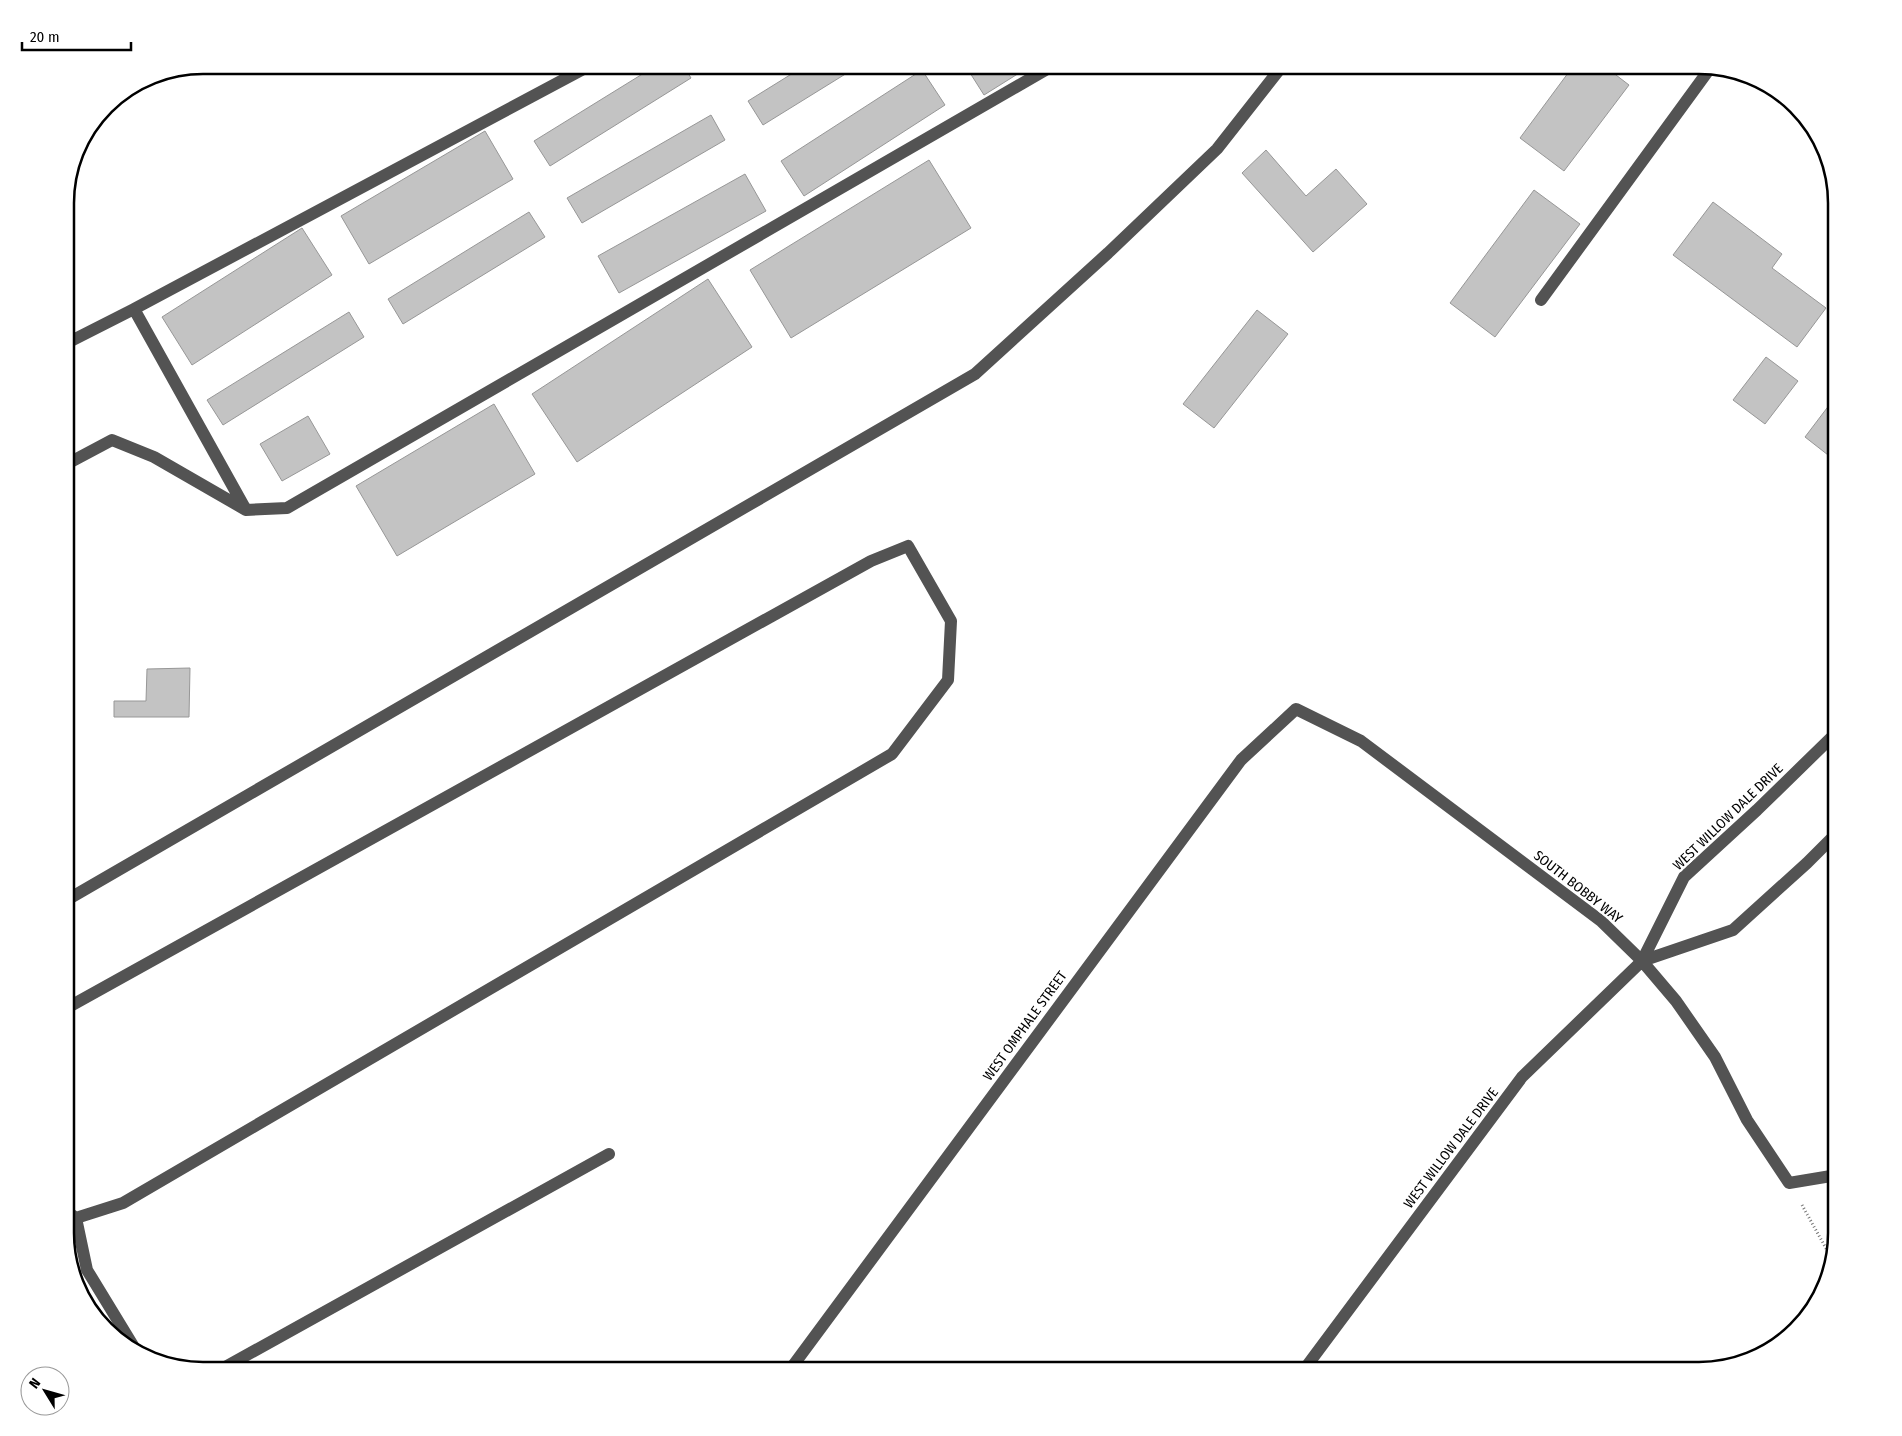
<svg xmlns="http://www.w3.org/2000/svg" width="1902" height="1436" font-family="'Fira Sans Condensed',sans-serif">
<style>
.building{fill:#c3c3c3;stroke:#979797}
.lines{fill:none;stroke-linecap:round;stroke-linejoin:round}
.path{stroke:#757575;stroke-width:3;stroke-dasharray:1 2.5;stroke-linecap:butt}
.minor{stroke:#535353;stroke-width:12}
.labels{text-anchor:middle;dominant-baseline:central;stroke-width:4.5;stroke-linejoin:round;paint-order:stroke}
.street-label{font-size:14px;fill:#000;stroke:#fff}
.rim{fill:none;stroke:#000;stroke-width:2.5}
</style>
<rect width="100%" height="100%" fill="#fff"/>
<!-- building -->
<path class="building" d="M 657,65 L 683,65 L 691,78 L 550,166 L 534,141 Z
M 806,65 L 860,65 L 763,125 L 748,101 Z
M 965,65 L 1032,65 L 984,95 Z
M 1574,65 L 1603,65 L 1629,85 L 1564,171 L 1520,138 Z
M 922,70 L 945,105 L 804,196 L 781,161 Z
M 711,115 L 725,140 L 582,223 L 567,198 Z
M 485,131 L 513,179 L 369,264 L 341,216 Z
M 1266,150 L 1306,196 L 1336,169 L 1367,204 L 1313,252 L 1242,173 Z
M 929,160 L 971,228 L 791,338 L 750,270 Z
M 745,174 L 766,211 L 619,293 L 598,256 Z
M 1534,190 L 1580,224 L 1495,337 L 1450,303 Z
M 1713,202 L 1782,254 L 1772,268 L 1826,308 L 1797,347 L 1673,255 Z
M 529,212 L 545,237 L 403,324 L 388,299 Z
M 302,228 L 332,275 L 192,365 L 162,317 Z
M 708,279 L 752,347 L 577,462 L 532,394 Z
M 1257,310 L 1288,334 L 1214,428 L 1183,404 Z
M 349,312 L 364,337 L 223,425 L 207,400 Z
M 1766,357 L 1798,381 L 1765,424 L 1733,400 Z
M 494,404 L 535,474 L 397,556 L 356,486 Z
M 1830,404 L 1837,409 L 1837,462 L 1805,437 Z
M 308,416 L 330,454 L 282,481 L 260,444 Z
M 190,668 L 189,717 L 114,717 L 114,701 L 146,701 L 147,669 Z"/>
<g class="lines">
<!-- path -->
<path class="path" d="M 1802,1205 L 1833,1261"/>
<!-- minor -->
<path class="minor" d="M 1541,300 L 1711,67
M 134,309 L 591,65
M 65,344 L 134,309 L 246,510
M 65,465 L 112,440 L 154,457 L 246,510 L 287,508 L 1054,65
M 65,901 L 975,374 L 1108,253 L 1217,149 L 1283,65
M 1642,961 L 1733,930 L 1807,863 L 1837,833
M 65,1210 L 76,1218 L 123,1203 L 892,754 L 948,680 L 951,621 L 908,546 L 871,561 L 65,1009
M 76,1218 L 87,1270 L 137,1352
M 218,1371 L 609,1154
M 789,1371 L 1241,760 L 1296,709 L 1361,741 L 1601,921 L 1642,961 L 1676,1001 L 1715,1057 L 1747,1120 L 1789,1183 L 1837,1175
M 1303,1371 L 1522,1077 L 1642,961 L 1684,877 L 1757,810 L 1837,732"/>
</g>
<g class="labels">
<!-- street labels -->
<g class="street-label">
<text transform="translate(1728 817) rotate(-44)">WEST WILLOW DALE DRIVE</text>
<text transform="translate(1578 887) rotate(38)">SOUTH BOBBY WAY</text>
<text transform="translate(1025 1026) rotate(-54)">WEST OMPHALE STREET</text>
<text transform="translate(1451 1148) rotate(-53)">WEST WILLOW DALE DRIVE</text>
</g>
</g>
<!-- crop -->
<path d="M0 0H1902V1436H0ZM203 74H1699A129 129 0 0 1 1828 203V1233A129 129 0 0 1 1699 1362H203A129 129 0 0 1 74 1233V203A129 129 0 0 1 203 74Z" fill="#fff" fill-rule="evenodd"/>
<path class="rim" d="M203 74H1699A129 129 0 0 1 1828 203V1233A129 129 0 0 1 1699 1362H203A129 129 0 0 1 74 1233V203A129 129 0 0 1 203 74Z"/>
<!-- north arrow -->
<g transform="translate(45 1391) rotate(307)"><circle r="24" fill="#ffffff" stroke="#999999"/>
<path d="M0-4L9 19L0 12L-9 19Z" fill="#000000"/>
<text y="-8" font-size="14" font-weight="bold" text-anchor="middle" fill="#000000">N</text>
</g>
<!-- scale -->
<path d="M22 42v8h109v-8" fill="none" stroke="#000000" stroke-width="2.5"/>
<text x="30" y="42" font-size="15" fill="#000000" stroke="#ffffff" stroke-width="4" paint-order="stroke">20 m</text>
</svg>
